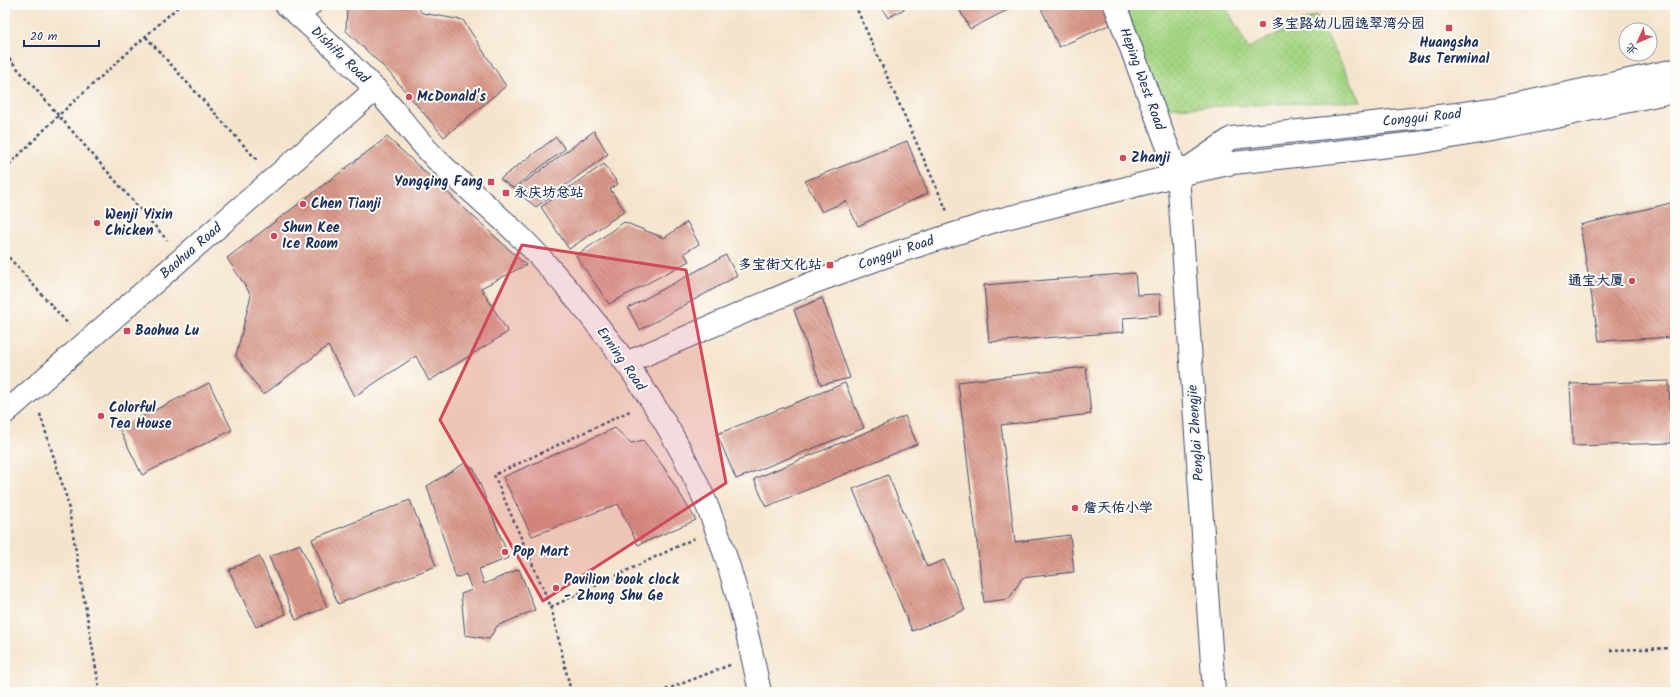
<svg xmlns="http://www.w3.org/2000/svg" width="1680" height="697" font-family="Kalam,'LXGW WenKai TC',sans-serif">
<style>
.grass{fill:url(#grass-dots);stroke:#608270}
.building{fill:url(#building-back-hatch)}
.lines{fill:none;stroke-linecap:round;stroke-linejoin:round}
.minor-casing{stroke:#3c4a6e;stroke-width:24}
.tertiary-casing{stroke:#3c4a6e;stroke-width:24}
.path{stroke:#3c4a6e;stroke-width:2.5;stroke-dasharray:3 3;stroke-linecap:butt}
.minor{stroke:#fff;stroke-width:22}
.tertiary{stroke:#fff;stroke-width:22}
.marked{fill:#d1495b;fill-opacity:0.2;stroke:#d1495b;stroke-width:3;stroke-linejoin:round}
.poi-dot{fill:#d1495b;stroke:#fdfcf7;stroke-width:1.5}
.labels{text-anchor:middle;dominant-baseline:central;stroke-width:4;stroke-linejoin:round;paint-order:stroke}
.poi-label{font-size:14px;font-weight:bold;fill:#1b2f5e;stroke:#fdfcf7;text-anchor:start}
.street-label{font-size:14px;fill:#1b2f5e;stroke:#fdfcf7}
</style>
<defs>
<pattern id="grass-dots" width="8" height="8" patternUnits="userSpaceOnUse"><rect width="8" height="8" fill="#a5d583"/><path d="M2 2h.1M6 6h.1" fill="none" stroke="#8db774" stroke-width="1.8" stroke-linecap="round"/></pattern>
<pattern id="building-back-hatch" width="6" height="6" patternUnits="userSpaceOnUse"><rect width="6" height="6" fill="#d99688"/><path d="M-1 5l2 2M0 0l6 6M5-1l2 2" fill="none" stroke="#af7b72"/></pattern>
</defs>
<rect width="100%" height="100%" fill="#fdfcf7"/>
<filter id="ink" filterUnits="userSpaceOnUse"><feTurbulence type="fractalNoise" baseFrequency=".025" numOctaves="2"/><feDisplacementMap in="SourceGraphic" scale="8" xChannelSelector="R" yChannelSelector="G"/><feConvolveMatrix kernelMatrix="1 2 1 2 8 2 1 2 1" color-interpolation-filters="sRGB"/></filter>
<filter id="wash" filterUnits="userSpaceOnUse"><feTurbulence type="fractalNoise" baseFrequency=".012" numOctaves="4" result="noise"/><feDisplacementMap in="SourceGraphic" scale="16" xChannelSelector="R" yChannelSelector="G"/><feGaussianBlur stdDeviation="0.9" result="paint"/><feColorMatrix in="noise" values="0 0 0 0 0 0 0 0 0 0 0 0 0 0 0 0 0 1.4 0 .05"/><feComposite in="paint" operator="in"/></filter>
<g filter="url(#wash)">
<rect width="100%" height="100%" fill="#f5e4cc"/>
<!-- grass -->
<path class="grass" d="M 1124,5 L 1225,5 L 1248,48 L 1316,15 L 1361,101 L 1161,108 Z"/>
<g id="blocks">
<!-- building -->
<path class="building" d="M 347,5 L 416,5 L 422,13 L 463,20 L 506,86 L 444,137 L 388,71 L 346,31 Z
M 880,5 L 911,5 L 888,18 Z
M 957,5 L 1017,5 L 970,29 Z
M 1044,5 L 1103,5 L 1111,24 L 1059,47 L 1040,6 Z
M 594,131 L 608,154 L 536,207 L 514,190 Z
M 387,137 L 526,265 L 481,288 L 508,332 L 429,381 L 416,356 L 355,396 L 328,346 L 263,395 L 236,356 L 251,295 L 227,258 Z
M 556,137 L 565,149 L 513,188 L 500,179 Z
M 907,141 L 928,193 L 858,226 L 846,201 L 822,212 L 805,181 Z
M 604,164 L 618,184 L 610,189 L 625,211 L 569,249 L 541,207 Z
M 1675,202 L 1675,337 L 1599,341 L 1580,225 Z
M 624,222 L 664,238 L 687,222 L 699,244 L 684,253 L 689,261 L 609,304 L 576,256 Z
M 726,255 L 737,276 L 640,330 L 628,308 Z
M 1135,273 L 1137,295 L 1160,294 L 1161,315 L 1123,318 L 1124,332 L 989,342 L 984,285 Z
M 822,298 L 850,378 L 821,385 L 794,310 Z
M 1086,367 L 1091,414 L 1001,425 L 1015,542 L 1070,535 L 1074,572 L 1022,578 L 1009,599 L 984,602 L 958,382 Z
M 1669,381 L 1671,443 L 1573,446 L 1570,384 Z
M 209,383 L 232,430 L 142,475 L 119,428 Z
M 845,383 L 864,428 L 736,479 L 717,434 Z
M 905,416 L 917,444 L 766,507 L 754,479 Z
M 615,428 L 631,443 L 643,440 L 663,466 L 696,520 L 638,545 L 618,504 L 532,536 L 503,477 Z
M 465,463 L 474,469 L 509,558 L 479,569 L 484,584 L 519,569 L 535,610 L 497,626 L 489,639 L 465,635 L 461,594 L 472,590 L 466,574 L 456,578 L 427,486 Z
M 888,475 L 927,567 L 944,560 L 965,610 L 912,631 L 853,489 Z
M 410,500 L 436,566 L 338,604 L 312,539 Z
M 300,544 L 327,607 L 296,620 L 269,557 Z
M 259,556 L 286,614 L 256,627 L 229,570 Z"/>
</g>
</g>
<g filter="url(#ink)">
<use href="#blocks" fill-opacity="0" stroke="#3c4a6e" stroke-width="1"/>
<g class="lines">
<!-- minor casing -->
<g class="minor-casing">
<path id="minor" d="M 286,5 L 297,14
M 1178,175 L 1214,692"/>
</g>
<!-- tertiary casing -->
<g class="tertiary-casing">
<path id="tertiary" d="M 310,5 L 297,14 C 324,39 351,63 376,90 C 397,112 415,138 437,160 C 470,192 507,221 538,255 C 600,323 658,399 697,483 C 728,549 745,621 760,692
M 1115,5 L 1178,175
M 1187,169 L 1232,138 L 1457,114 L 1499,108 L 1675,70
M 626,363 L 812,283 L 895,253 L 998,220 L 1178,175 L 1233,163 L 1417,143 L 1514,126 L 1675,91
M 5,413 L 376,89"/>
</g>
<!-- path -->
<path class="path" d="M 855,5 L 947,211
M 146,37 L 257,160
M 5,54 L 167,240
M 5,169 L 59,115 L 180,5
M 5,253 L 69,325
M 40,414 L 67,499 L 100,692
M 551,607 L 695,538
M 1610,650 L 1675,648
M 571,692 L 551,607 L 494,475 L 630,411
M 660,692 L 730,665"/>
<!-- minor -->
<use href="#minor" class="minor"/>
<!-- tertiary -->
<use href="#tertiary" class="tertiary"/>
</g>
</g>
<!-- marked area -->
<path class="marked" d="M 522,245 L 686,270 L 726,483 L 543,601 L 440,420 Z"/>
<!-- markers -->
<g class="poi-dot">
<circle cx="1263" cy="24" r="4"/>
<rect x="1445" y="24" width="8" height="8" rx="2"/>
<circle cx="409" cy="97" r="4"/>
<circle cx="1123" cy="158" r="4"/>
<rect x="487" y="178" width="8" height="8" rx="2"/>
<rect x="502" y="189" width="8" height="8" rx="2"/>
<circle cx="303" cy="204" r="4"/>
<circle cx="97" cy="223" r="4"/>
<circle cx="274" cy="236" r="4"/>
<rect x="826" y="261" width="8" height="8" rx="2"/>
<circle cx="1632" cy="281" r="4"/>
<rect x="123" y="327" width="8" height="8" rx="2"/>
<circle cx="101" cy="416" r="4"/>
<circle cx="1075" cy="508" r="4"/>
<circle cx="505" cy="552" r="4"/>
<circle cx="556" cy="588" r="4"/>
</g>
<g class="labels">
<!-- poi labels -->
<g class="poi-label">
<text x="1271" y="24">多宝路幼儿园逸翠湾分园</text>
<text x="1449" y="43" text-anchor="middle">Huangsha<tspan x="1449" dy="16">Bus Terminal</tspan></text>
<text x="417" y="97">McDonald's</text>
<text x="1131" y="158">Zhanji</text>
<text x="483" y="182" text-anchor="end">Yongqing Fang</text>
<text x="514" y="193">永庆坊总站</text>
<text x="311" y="204">Chen Tianji</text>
<text x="105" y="215">Wenji Yixin<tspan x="105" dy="16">Chicken</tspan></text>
<text x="282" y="228">Shun Kee<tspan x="282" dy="16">Ice Room</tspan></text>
<text x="822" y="265" text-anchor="end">多宝街文化站</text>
<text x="1624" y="281" text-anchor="end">通宝大厦</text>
<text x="135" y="331">Baohua Lu</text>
<text x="109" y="408">Colorful<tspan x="109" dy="16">Tea House</tspan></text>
<text x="1083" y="508">詹天佑小学</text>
<text x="513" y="552">Pop Mart</text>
<text x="564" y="580">Pavilion book clock<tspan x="564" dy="16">- Zhong Shu Ge</tspan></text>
</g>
<!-- street labels -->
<g class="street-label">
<text transform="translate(340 55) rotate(44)">Dishifu Road</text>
<text transform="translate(1142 79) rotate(70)">Heping West Road</text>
<text transform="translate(1422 118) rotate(-6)">Conggui Road</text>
<text transform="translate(191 251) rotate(-41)">Baohua Road</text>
<text transform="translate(896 253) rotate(-19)">Conggui Road</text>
<text transform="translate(621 359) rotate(55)">Enning Road</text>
<text transform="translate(1196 433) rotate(-94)">Penglai Zhengjie</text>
</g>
</g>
<!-- margin -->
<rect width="1680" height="697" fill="none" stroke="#fdfcf7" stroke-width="20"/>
<!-- north arrow -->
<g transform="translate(1638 42) rotate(225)"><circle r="19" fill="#fdfcf7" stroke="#a3aaba"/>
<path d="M0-3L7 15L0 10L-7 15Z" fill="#d1495b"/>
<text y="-6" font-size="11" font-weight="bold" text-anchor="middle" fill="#1b2f5e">北</text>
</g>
<!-- scale -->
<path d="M24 40v6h75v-6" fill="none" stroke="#1b2f5e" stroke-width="2"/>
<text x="30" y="40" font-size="12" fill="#1b2f5e" stroke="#fdfcf7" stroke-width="3" paint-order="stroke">20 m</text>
</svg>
